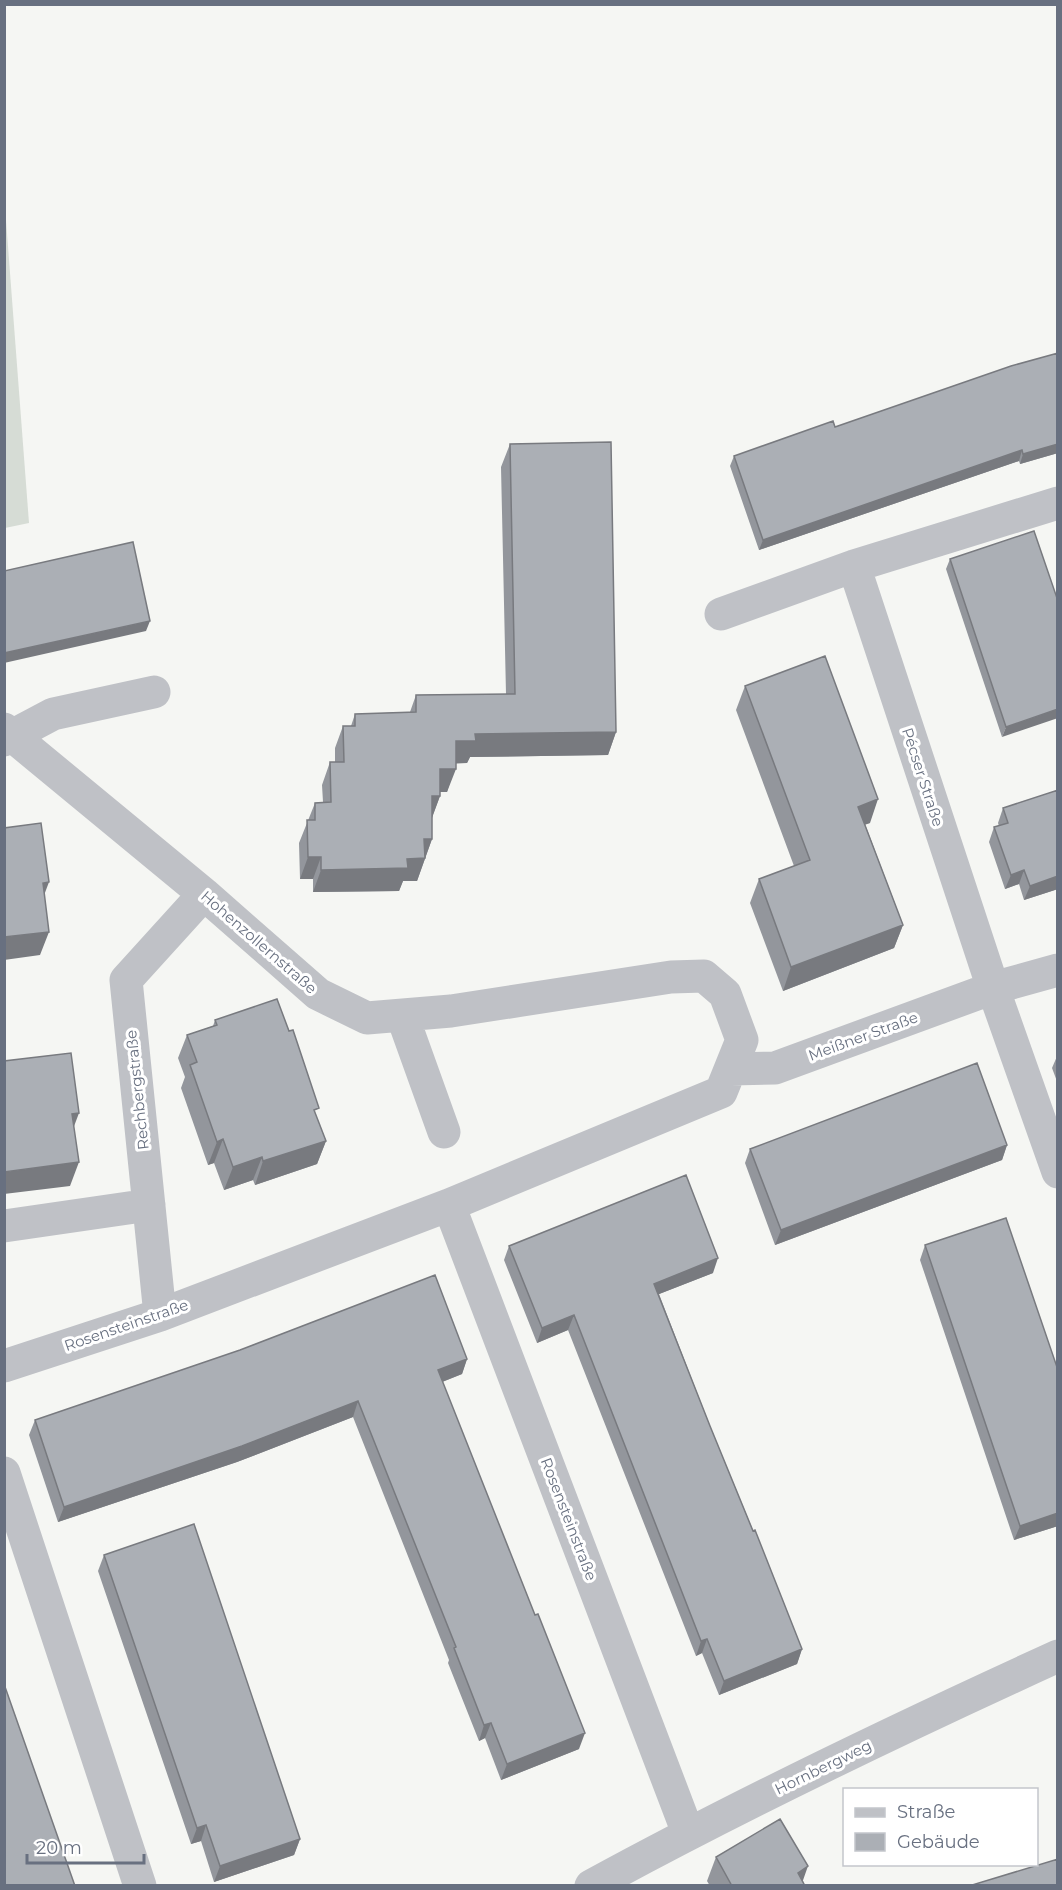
<svg xmlns="http://www.w3.org/2000/svg" width="1062" height="1890" font-family="Montserrat,sans-serif">
<style>
.green{fill:#d6dcd5}
.lines{fill:none;stroke-linecap:round;stroke-linejoin:round}
.minor{stroke:#bfc1c6;stroke-width:33}
.wall{fill:#93969c}
.shaded-wall{fill:#787a7f}
.building{fill:#abafb5;stroke:#787a7f;stroke-width:1.5}
.labels{text-anchor:middle;dominant-baseline:central;stroke-width:6;stroke-linejoin:round;paint-order:stroke}
.street-label{font-size:15px;fill:#687080;stroke:#fff}
</style>
<rect width="100%" height="100%" fill="#f5f6f3"/>
<!-- green -->
<path class="green" d="M 5,207 L 29,523 L 5,528 L 4,528 Z"/>
<g class="lines">
<!-- minor -->
<path class="minor" d="M 854,566 L 993,988 L 1058,1172
M 721,614 L 854,566 L 1058,503
M 4,729 L 204,894 L 318,994 L 367,1018 L 451,1011 L 671,977 L 704,976 L 725,994 L 742,1040 L 721,1092 L 449,1205 L 160,1315 L 4,1366
M 4,740 L 53,714 L 154,692
M 402,1015 L 444,1132
M 731,1069 L 775,1068 L 993,988 L 1058,970
M 449,1205 L 688,1833
M 4,1226 L 149,1205
M 160,1315 L 126,980 L 204,894
M 4,1473 L 140,1886
M 591,1886 C 743,1803 900,1728 1058,1656"/>
</g>
<!-- wall -->
<path class="wall" d="M 1058,353 L 1058,453 L 1020,464 L 1019,461 L 759,550 L 730,466 L 734,456 L 835,427 Z
M 510,444 L 616,732 L 608,755 L 470,757 L 467,763 L 456,763 L 447,792 L 440,792 L 440,796 L 432,817 L 432,839 L 417,881 L 403,881 L 399,891 L 313,892 L 313,879 L 300,879 L 299,843 L 315,803 L 323,802 L 322,785 L 330,762 L 335,762 L 335,748 L 343,726 L 351,726 L 355,714 L 410,712 L 416,695 L 506,694 L 501,467 Z
M 950,559 L 1058,601 L 1002,737 L 946,569 Z
M 745,686 L 870,823 L 865,824 L 903,925 L 894,948 L 783,991 L 750,903 L 759,879 L 794,866 L 736,710 Z
M 1058,790 L 1058,889 L 1024,900 L 1019,884 L 1005,889 L 989,842 L 994,827 L 999,826 L 998,823 L 1003,808 Z
M 215,1020 L 316,1116 L 326,1141 L 317,1164 L 255,1185 L 253,1180 L 224,1190 L 214,1163 L 208,1165 L 181,1088 L 185,1077 L 178,1058 L 187,1035 L 213,1026 Z
M 1058,1054 L 1058,1084 L 1052,1068 Z
M 1007,1145 L 1002,1160 L 775,1245 L 745,1163 L 750,1149 Z
M 925,1245 L 1058,1370 L 1058,1526 L 1014,1540 L 920,1260 Z
M 509,1246 L 713,1273 L 659,1294 L 710,1426 L 802,1649 L 797,1664 L 719,1695 L 702,1653 L 696,1656 L 568,1330 L 537,1343 L 504,1260 Z
M 467,1359 L 462,1374 L 442,1382 L 579,1749 L 501,1780 L 485,1738 L 479,1741 L 448,1663 L 449,1660 L 353,1417 L 237,1462 L 58,1522 L 29,1435 L 35,1420 Z
M 104,1555 L 300,1839 L 294,1855 L 214,1882 L 201,1841 L 191,1844 L 98,1571 Z
M 716,1857 L 803,1881 L 805,1886 L 710,1886 L 707,1881 Z"/>
<!-- shaded-wall -->
<path class="shaded-wall" d="M 1058,444 L 1058,453 L 1020,464 L 1023,454 Z
M 1022,450 L 1019,461 L 759,550 L 763,540 Z
M 150,621 L 146,631 L 4,663 L 4,653 Z
M 1058,709 L 1058,718 L 1002,737 L 1006,727 Z
M 616,732 L 608,755 L 470,757 L 467,763 L 447,764 L 456,741 L 475,734 Z
M 440,769 L 456,769 L 447,792 L 432,792 Z
M 432,796 L 440,796 L 432,818 Z
M 878,799 L 870,823 L 850,830 L 858,807 Z
M 424,839 L 432,839 L 417,881 L 403,881 L 399,891 L 313,892 L 321,870 Z
M 308,857 L 321,857 L 313,879 L 300,879 Z
M 1024,870 L 1019,884 L 1005,889 L 1011,875 Z
M 1058,876 L 1058,889 L 1024,900 L 1030,886 Z
M 49,882 L 40,906 L 43,883 Z
M 903,925 L 894,948 L 783,991 L 791,967 Z
M 49,932 L 40,955 L 4,960 L 4,937 Z
M 79,1113 L 70,1137 L 72,1114 Z
M 223,1139 L 214,1163 L 208,1165 L 217,1142 Z
M 326,1141 L 317,1164 L 255,1185 L 263,1161 Z
M 1007,1145 L 1002,1160 L 775,1245 L 781,1230 Z
M 262,1157 L 253,1180 L 224,1190 L 233,1167 Z
M 79,1162 L 70,1186 L 4,1194 L 4,1172 Z
M 718,1258 L 713,1273 L 649,1298 L 654,1284 Z
M 574,1315 L 568,1330 L 537,1343 L 542,1328 Z
M 467,1359 L 462,1374 L 432,1386 L 438,1370 Z
M 358,1401 L 353,1417 L 237,1462 L 58,1522 L 64,1507 Z
M 1058,1513 L 1058,1526 L 1014,1540 L 1020,1526 Z
M 707,1639 L 702,1653 L 696,1656 L 701,1641 Z
M 802,1649 L 797,1664 L 719,1695 L 724,1681 Z
M 491,1723 L 485,1738 L 479,1741 L 484,1725 Z
M 585,1733 L 579,1749 L 501,1780 L 507,1764 Z
M 206,1825 L 201,1841 L 191,1844 L 197,1828 Z
M 300,1839 L 294,1855 L 214,1882 L 220,1866 Z
M 808,1866 L 801,1886 L 798,1873 Z"/>
<!-- building -->
<path class="building" d="M 1058,353 L 1058,444 L 1023,454 L 1022,450 L 763,540 L 734,456 L 833,421 L 835,427 L 1011,366 Z
M 611,442 L 616,732 L 475,734 L 476,741 L 456,741 L 456,769 L 440,769 L 440,796 L 432,796 L 432,839 L 424,839 L 425,858 L 407,859 L 408,868 L 321,870 L 321,857 L 308,857 L 307,820 L 315,820 L 315,803 L 331,802 L 330,762 L 344,762 L 343,726 L 355,726 L 355,714 L 416,712 L 416,695 L 515,694 L 510,444 Z
M 1034,531 L 1058,601 L 1058,709 L 1006,727 L 950,559 Z
M 133,542 L 150,621 L 4,653 L 4,571 Z
M 825,656 L 878,799 L 858,807 L 903,925 L 791,967 L 759,879 L 810,860 L 745,686 Z
M 1058,790 L 1058,876 L 1030,886 L 1024,870 L 1011,875 L 994,827 L 1008,823 L 1003,808 Z
M 41,823 L 49,882 L 43,883 L 49,932 L 4,937 L 4,828 Z
M 277,999 L 289,1031 L 293,1030 L 319,1108 L 314,1110 L 326,1141 L 263,1161 L 262,1157 L 233,1167 L 223,1139 L 217,1142 L 190,1065 L 197,1062 L 187,1035 L 217,1025 L 215,1020 Z
M 71,1053 L 79,1113 L 72,1114 L 79,1162 L 4,1172 L 4,1061 Z
M 977,1063 L 1007,1145 L 781,1230 L 750,1149 Z
M 686,1175 L 718,1258 L 654,1284 L 710,1426 L 753,1531 L 755,1530 L 802,1649 L 724,1681 L 707,1639 L 701,1641 L 574,1315 L 542,1328 L 509,1246 Z
M 1006,1218 L 1058,1370 L 1058,1513 L 1020,1526 L 925,1245 Z
M 435,1275 L 467,1359 L 438,1370 L 535,1615 L 538,1614 L 585,1733 L 507,1764 L 491,1723 L 484,1725 L 454,1648 L 456,1647 L 358,1401 L 242,1446 L 64,1507 L 35,1420 L 240,1350 Z
M 194,1524 L 300,1839 L 220,1866 L 206,1825 L 197,1828 L 104,1555 Z
M 4,1684 L 75,1886 L 4,1886 Z
M 780,1819 L 808,1866 L 798,1873 L 805,1886 L 732,1886 L 716,1857 Z
M 1058,1859 L 1058,1886 L 972,1886 L 972,1885 Z"/>
<g class="labels">
<!-- street labels -->
<g class="street-label">
<text transform="translate(923 777) rotate(72)">Pécser Straße</text>
<text transform="translate(259 942) rotate(41)">Hohenzollernstraße</text>
<text transform="translate(863 1036) rotate(-20)">Meißner Straße</text>
<text transform="translate(137 1090) rotate(-96)">Rechbergstraße</text>
<text transform="translate(126 1325) rotate(-19)">Rosensteinstraße</text>
<text transform="translate(569 1519) rotate(69)">Rosensteinstraße</text>
<text transform="translate(823 1767) rotate(-26)">Hornbergweg</text>
</g>
</g>
<!-- border -->
<rect width="1062" height="1890" fill="none" stroke="#687080" stroke-width="12"/>
<!-- legend -->
<rect x="843" y="1788" width="195" height="78" fill="#ffffff" stroke="#c3c6cc" stroke-width="1.5"/>
<rect x="855" y="1808" width="30" height="9" fill="#bfc1c6" stroke="#c3c6cc" stroke-width="1.5"/>
<text x="897" y="1818" font-size="18" fill="#687080">Straße</text>
<rect x="855" y="1833" width="30" height="18" fill="#abafb5" stroke="#c3c6cc" stroke-width="1.5"/>
<text x="897" y="1848" font-size="18" fill="#687080">Gebäude</text>
<!-- scale -->
<path d="M27 1854v9h117v-9" fill="none" stroke="#687080" stroke-width="3"/>
<text x="36" y="1854" font-size="18" fill="#687080" stroke="#ffffff" stroke-width="4.5" paint-order="stroke">20 m</text>
</svg>
